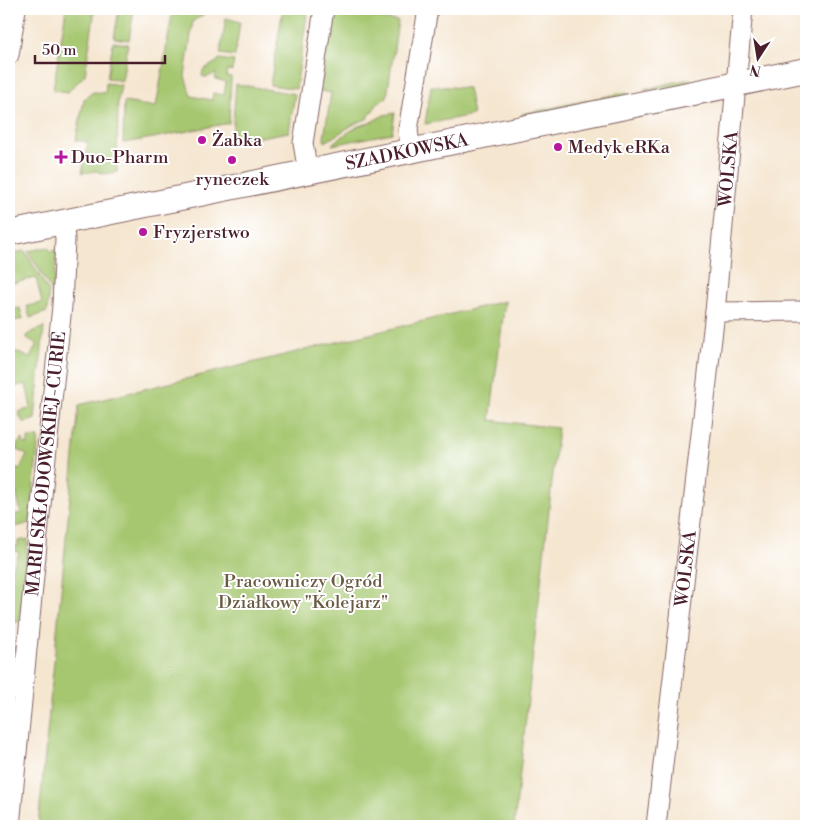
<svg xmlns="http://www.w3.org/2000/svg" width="815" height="835" font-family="'Libre Bodoni',serif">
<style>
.green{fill:#a6c76f;stroke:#78734d}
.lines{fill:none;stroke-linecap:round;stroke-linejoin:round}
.minor-casing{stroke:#866565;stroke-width:21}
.tertiary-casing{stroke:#866565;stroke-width:26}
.minor{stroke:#fff;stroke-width:19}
.tertiary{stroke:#fff;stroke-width:24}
.poi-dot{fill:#b5179e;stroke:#fff;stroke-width:2}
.labels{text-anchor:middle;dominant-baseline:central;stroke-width:4;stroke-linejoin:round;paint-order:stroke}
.poi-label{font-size:18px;fill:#4a1f2b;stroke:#fff;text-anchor:start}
.street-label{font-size:18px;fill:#4a1f2b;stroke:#fff}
.park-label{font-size:18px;fill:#6a5a43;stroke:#fff}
</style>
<rect width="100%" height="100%" fill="#fff"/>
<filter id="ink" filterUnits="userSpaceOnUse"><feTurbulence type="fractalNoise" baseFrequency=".02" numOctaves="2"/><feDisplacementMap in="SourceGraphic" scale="10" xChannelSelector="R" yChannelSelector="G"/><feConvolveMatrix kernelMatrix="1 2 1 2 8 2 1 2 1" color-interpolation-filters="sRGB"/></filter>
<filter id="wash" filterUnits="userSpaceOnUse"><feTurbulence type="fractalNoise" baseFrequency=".0096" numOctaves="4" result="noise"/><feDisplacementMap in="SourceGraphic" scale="20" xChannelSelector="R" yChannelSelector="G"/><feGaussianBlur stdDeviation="1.12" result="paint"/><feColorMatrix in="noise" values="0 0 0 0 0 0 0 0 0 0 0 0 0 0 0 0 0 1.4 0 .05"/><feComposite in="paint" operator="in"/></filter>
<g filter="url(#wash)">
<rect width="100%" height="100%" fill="#f5e6d0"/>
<!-- green -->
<path class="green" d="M 66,9 L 95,9 L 85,75 L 68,92 L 53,90 Z
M 119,9 L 134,9 L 129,40 L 114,38 Z
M 173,9 L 203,9 L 204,10 L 203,15 L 193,21 L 185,76 L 191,96 L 212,100 L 213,93 L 224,95 L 226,82 L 215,79 L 216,73 C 211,75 207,79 202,76 L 203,70 L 218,61 L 219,59 L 234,61 L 232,71 L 227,70 L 226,76 L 231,77 L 229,123 L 153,138 L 123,143 L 124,102 L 156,107 Z
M 283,9 L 308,9 L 296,89 L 270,85 Z
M 332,11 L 398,21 L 387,97 L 378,103 L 367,119 L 356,123 L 325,142 L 324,138 L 331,93 L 320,91 Z
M 226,18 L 240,22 L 235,56 L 220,54 Z
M 113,42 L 128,44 L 122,81 L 107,78 Z
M 690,79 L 692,81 L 693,84 L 645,91 L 644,89 Z
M 106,83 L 121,85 L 118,101 L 117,172 L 104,174 L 97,171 L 82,173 L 88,142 L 76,140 L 84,99 L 93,92 L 105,93 Z
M 236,84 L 295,94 L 289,132 L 243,140 L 233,136 L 233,122 Z
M 431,86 L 468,88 L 473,115 L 425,124 Z
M 627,92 L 628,97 L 523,116 L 522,114 Z
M 395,113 L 392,133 L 332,145 L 334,142 L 358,126 L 369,123 L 384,115 Z
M 48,247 L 50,251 L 57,250 L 57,254 L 53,293 L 28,251 Z
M 25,251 L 49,292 L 47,312 L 30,318 L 27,306 L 42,303 L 36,278 L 9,284 L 9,254 Z
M 505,301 L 490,420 L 558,428 L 514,826 L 38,826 L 79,405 Z
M 20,308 L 23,319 L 14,321 L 12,316 L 9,317 L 9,310 Z
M 44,327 L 35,419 L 27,422 L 23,422 L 21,419 L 19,412 L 31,408 L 26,384 L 9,388 L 9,352 L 15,351 L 30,358 L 37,344 L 27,338 L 27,335 L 32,332 Z
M 39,437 L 30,523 C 18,526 12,531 9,516 L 21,513 L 15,489 L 9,490 L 9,465 L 19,470 L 27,455 L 16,449 L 18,443 L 23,439 L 24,444 L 28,444 L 28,438 Z
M 28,539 L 20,621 L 9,625 L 9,617 L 10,616 L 9,611 L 9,569 L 11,570 L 19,553 L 9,548 L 10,543 L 13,542 L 14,547 L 18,546 L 18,541 Z
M 11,646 L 17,647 L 13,691 L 9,691 L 9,647 Z"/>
</g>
<g filter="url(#ink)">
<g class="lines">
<!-- minor casing -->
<g class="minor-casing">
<g id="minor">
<path d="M 9,55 L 16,9"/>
<path d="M 411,152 L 408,130 L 428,9"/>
<path d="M 308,173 L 303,143 L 324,9"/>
<path d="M 715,312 L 806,311"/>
<path id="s1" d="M 10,826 L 39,524 L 62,306 L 65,239 L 63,222"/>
<path id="s2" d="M 656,826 L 715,312 L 743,9"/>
</g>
</g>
<!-- tertiary casing -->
<g class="tertiary-casing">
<g id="tertiary">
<path id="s3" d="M 9,233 L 806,70"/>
</g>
</g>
<!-- minor -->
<use href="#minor" class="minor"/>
<!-- tertiary -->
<use href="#tertiary" class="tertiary"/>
</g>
</g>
<!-- markers -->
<g class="poi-dot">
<circle cx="202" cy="140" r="5"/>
<circle cx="558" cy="147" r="5"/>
<path d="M58.5 149.5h5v5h5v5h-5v5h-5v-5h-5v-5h5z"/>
<circle cx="232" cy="160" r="5"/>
<circle cx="143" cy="232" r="5"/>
</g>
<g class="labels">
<!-- poi labels -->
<g class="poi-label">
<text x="212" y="140">Żabka</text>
<text x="568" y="147">Medyk eRKa</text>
<text x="71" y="157">Duo-Pharm</text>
<text x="232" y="179" text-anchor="middle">ryneczek</text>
<text x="153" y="232">Fryzjerstwo</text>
</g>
<!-- street labels -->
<g class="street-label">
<text stroke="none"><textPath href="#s3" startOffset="406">SZADKOWSKA</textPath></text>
<text stroke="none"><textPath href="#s2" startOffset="661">WOLSKA</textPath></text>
<text stroke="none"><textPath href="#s1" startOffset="364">MARII SKŁODOWSKIEJ-CURIE</textPath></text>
<text stroke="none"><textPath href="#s2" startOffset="259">WOLSKA</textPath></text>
</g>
<!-- park labels -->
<g class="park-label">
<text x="303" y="581">Pracowniczy Ogród<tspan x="303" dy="21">Działkowy "Kolejarz"</tspan></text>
</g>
</g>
<!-- margin -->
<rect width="815" height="835" fill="none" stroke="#fff" stroke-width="30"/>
<!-- north arrow -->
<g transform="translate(758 58) rotate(192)" stroke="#ffffff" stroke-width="4" paint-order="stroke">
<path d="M0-4L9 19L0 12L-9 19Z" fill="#4a1f2b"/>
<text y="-8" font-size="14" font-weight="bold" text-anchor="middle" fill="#4a1f2b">N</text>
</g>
<!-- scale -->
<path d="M35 55v8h130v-8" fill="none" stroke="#4a1f2b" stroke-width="2.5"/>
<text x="42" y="55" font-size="15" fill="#4a1f2b" stroke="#ffffff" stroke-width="4" paint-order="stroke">50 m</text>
</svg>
